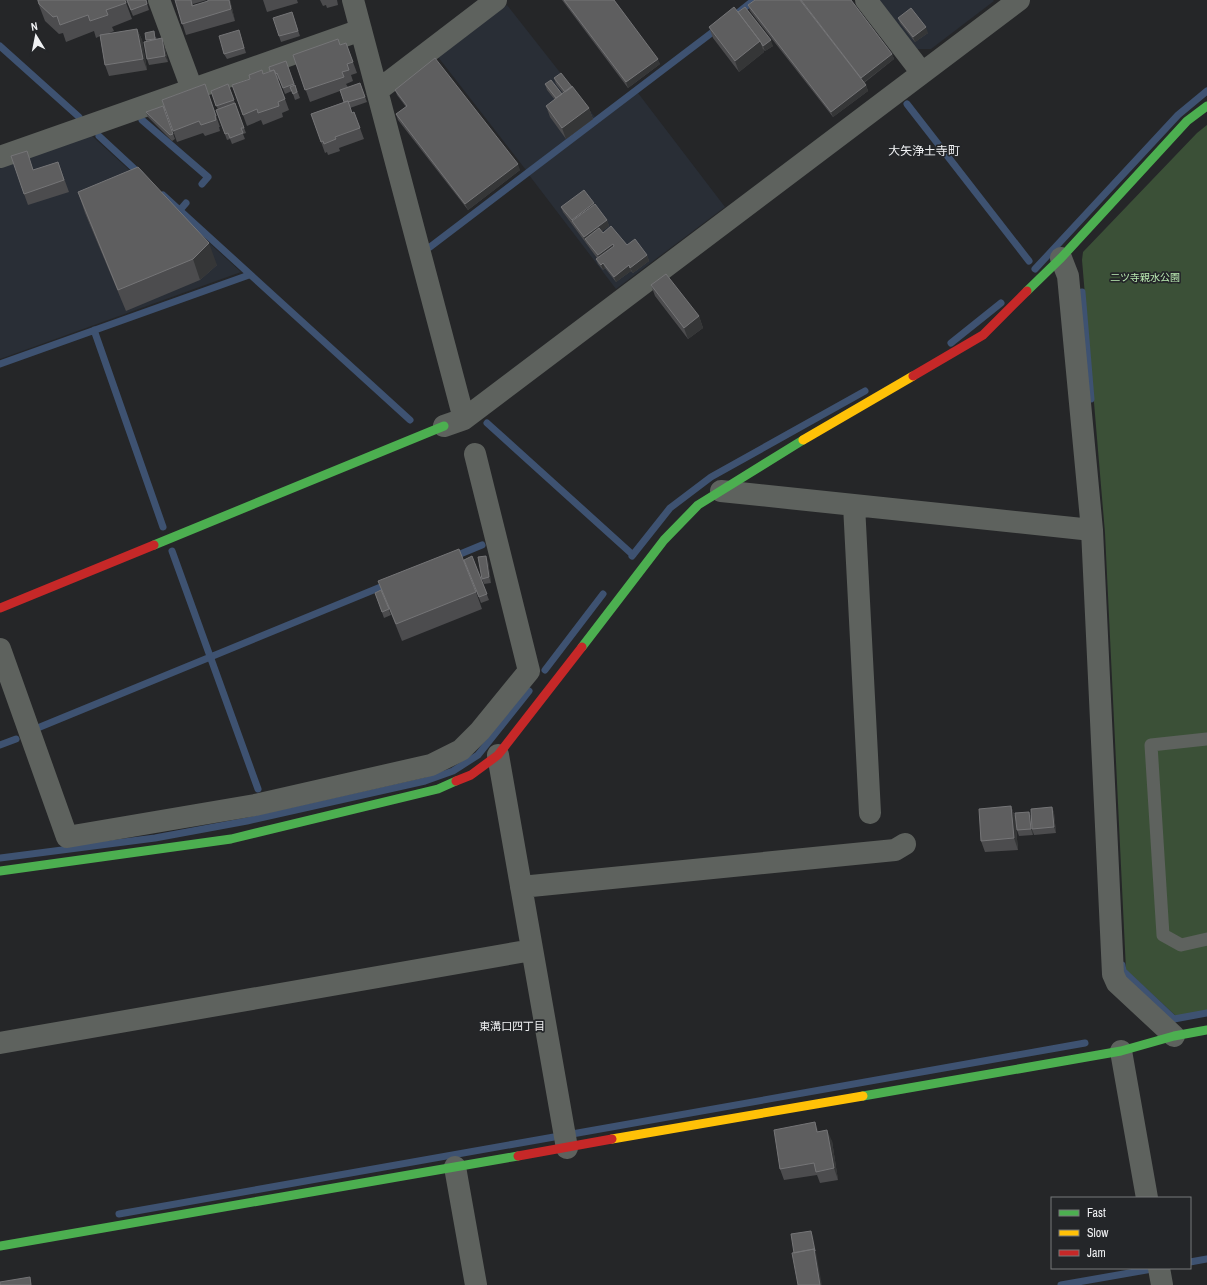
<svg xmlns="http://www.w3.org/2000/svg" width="1207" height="1285" font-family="'Archivo Narrow','Noto Sans JP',sans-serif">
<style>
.built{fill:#292e36}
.green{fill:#3b5037}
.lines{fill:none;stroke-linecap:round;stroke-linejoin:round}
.stream{stroke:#3e5271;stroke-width:7}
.lane{stroke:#5e625e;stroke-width:13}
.street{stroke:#5e625e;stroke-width:22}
.fast{stroke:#4caf50;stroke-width:9}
.slow{stroke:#ffc107;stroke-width:9}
.jam{stroke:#c62828;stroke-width:9}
.wall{fill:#4c4c4e}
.shaded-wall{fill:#353637}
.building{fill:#5e5e5f;stroke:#757577}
.labels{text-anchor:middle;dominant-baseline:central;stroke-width:3.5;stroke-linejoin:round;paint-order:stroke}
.park-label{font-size:10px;fill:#bcecb3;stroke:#242629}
.neighbourhood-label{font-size:11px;fill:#f1f2f4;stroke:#242629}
.quarter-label{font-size:12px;fill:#f1f2f4;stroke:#242629}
</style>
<rect width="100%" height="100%" fill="#252628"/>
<!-- built -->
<path class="built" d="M 879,0 L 993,0 L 994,1 L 931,49 L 917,49 Z
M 507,5 L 595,117 L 526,170 L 438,57 Z
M 638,93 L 725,207 L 616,289 L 529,175 Z
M 91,135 L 241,272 L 0,359 L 0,168 Z"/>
<!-- green -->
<path class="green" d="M 1207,125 L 1207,1011 L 1176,1016 L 1126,970 L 1105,533 L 1082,260 L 1083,252 L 1197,133 Z"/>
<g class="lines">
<!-- stream -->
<path class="stream" d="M 739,12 L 754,0
M 0,46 L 79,117
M 907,104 L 1029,261
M 142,120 L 208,177 L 202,184
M 99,136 L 140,174
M 163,195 L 410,420
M 180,210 L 186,203
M 430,247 L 718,28
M 1035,269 L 1178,115 L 1207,91
M 1082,292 L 1091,399
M 94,330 L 163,527
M 951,343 L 1001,303
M 0,364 L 249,275
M 487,423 L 633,555
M 172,551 L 258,789
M 632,556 L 670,508 L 711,477 L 865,391
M 453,557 L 482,545
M 545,670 L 603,594
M 40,727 L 388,584
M 0,745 L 16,739
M 0,858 L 155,838 L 247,821 L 425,781 L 453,771 L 478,755 L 529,691
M 1122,965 L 1123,971 L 1174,1019 L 1207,1013
M 571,1130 L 572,1134 L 1085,1043
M 119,1214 L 554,1137
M 1190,1262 L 1207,1259
M 1061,1285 L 1152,1269"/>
<!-- lane -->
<path class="lane" d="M 1207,739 L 1151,745 L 1163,935 L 1181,945 L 1207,939"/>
<!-- street -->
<path class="street" d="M 159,0 L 192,89
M 353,0 L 464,419
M 866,0 L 922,73
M 377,91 L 496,0
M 0,157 L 361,30
M 1061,258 L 1068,276 L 1092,530 L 1113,974 L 1117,983 L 1174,1036
M 444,426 L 464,419 L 1019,0
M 721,491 L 1092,530
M 854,505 L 870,813
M 0,649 L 67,837 L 255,805 L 431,765 L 461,750 L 480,731 L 529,671 L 475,454
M 498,755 L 567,1148
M 521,887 L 895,850 L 905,844
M 0,1043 L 532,950
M 1121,1051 L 1147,1198
M 455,1167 L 476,1285
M 1159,1268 L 1162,1285"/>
<!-- fast -->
<path class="fast" d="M 1027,291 L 1061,258 L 1187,121 L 1207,106
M 154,545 L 444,426
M 582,647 L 664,540 L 698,505 L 803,440
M 0,871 L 231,839 L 438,789 L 456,781
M 863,1096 L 1121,1051 L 1174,1036 L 1207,1030
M 0,1246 L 518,1156"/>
<!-- slow -->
<path class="slow" d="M 803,440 L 913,376
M 612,1139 L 863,1096"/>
<!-- jam -->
<path class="jam" d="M 913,376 L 983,335 L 1027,291
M 0,608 L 154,545
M 456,781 L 471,775 L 498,755 L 582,647
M 518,1156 L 612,1139"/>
</g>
<!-- wall -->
<path class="wall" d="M 37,0 L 125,0 L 132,19 L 112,27 L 114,31 L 107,34 L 137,29 L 142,40 L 147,70 L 109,76 L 105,65 L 100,36 L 96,38 L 94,31 L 66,42 L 63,33 L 59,34 L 45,21 Z
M 126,0 L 146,0 L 149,10 L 133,16 Z
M 175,0 L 207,0 L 193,4 L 193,5 L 230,0 L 235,21 L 186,35 Z
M 263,0 L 297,0 L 298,3 L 267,12 Z
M 320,0 L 337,0 L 338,5 L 327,8 L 326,5 L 323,6 Z
M 562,0 L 614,0 L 660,64 L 628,88 Z
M 755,0 L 851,0 L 892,54 L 894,59 L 864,83 L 866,85 L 868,91 L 833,117 L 750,11 L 748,5 Z
M 292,12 L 300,36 L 281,42 L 279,36 Z
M 738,12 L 773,46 L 765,51 L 763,49 L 764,52 L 739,72 L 713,38 L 709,27 Z
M 898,18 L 928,33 L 915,42 L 900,23 Z
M 239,30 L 246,53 L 227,59 L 224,54 Z
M 145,33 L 156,37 L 157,40 L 164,44 L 168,62 L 149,65 L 147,59 L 146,41 Z
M 346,43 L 357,73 L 351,75 L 353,81 L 346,84 L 348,87 L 360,83 L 367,102 L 350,108 L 352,113 L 354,112 L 364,139 L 339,148 L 340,151 L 328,155 L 327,152 L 325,153 L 311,114 L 344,102 L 340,91 L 310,102 L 293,55 L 340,45 Z
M 286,61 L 300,98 L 295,100 L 292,91 L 285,94 L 279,79 L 278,80 L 289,110 L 282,113 L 283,117 L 263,125 L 261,120 L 247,126 L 232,85 L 270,71 Z
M 554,78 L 589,108 L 593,119 L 566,139 L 550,117 L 546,106 L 555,100 L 547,90 L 545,84 L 562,94 L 563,93 L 556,84 Z
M 205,84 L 220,127 L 219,127 L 220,131 L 205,136 L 203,133 L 177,142 L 162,100 Z
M 228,84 L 246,133 L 243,134 L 245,139 L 232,144 L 230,139 L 227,140 L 216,110 L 218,110 L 211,91 Z
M 395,90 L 520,170 L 468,210 L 398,120 L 396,114 L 406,107 L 397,95 Z
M 163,106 L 175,139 L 172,141 L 148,117 L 146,112 Z
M 27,151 L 33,170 L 58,162 L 69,192 L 28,205 L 24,194 Z
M 78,192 L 217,265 L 200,280 L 126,311 L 85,213 Z
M 594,203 L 594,205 L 607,220 L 609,226 L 602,231 L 603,233 L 647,255 L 649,261 L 633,273 L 631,271 L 616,282 L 605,268 L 603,270 L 598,264 L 596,259 L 597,258 L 563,212 L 561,207 Z
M 651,285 L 699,316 L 703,328 L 688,339 L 655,296 Z
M 472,556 L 489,600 L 481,603 L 466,565 Z
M 488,561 L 491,583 L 484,584 L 482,579 Z
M 378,581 L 476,592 L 482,609 L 402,641 Z
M 381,590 L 391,615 L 384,618 L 375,593 Z
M 1011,806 L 1015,817 L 1018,850 L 985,852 L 981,841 Z
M 1052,807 L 1054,813 L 1056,833 L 1034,835 L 1032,829 Z
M 1029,812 L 1031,817 L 1033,835 L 1019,836 L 1017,830 Z
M 818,1131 L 832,1141 L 838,1180 L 820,1183 L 817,1175 L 784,1180 L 780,1169 Z"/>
<!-- shaded-wall -->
<path class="shaded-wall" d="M 229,0 L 230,0 L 235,21 L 231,9 Z
M 926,27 L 928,33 L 915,42 L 913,37 Z
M 137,29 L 142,40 L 147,70 L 143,59 Z
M 162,38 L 164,44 L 168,62 L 165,56 Z
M 771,40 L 773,46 L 765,51 L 763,46 Z
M 760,41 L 764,52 L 739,72 L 735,61 Z
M 892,54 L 894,59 L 863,83 L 861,78 Z
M 658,59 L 660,64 L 628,88 L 626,82 Z
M 866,85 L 868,91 L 833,117 L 831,112 Z
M 589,108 L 593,119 L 566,139 L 562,128 Z
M 518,164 L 520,170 L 468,210 L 465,204 Z
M 594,203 L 596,209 L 572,221 L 574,226 L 572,220 Z
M 607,220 L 609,226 L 587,242 L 585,239 L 586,243 L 584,237 Z
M 209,243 L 217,265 L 200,280 L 193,259 Z
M 613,244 L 615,250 L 600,261 L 598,255 Z
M 647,255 L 649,261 L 633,273 L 630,268 Z
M 603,263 L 605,268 L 603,270 L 601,265 Z
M 629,265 L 631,271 L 616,282 L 614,277 Z
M 699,316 L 703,328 L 688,339 L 684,328 Z
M 486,556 L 488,561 L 491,583 L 489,577 Z
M 1011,806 L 1015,817 L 1018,850 L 1014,838 Z
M 1052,807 L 1054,813 L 1056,833 L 1054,827 Z
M 1029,812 L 1031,817 L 1033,835 L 1031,829 Z
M 815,1122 L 819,1133 L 817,1132 Z
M 827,1130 L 832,1141 L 838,1180 L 834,1168 Z
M 811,1231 L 813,1236 L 822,1285 L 820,1285 Z"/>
<!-- building -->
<path class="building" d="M 38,0 L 125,0 L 126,3 L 106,10 L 108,15 L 90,21 L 88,15 L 60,25 L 57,16 L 53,17 L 39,4 Z
M 127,0 L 146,0 L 147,4 L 131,10 Z
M 175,0 L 191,0 L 192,6 L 208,1 L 208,0 L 229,0 L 231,9 L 182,24 Z
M 564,0 L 614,0 L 658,59 L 626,82 Z
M 755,0 L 800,0 L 866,85 L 831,112 L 748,5 Z
M 801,0 L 851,0 L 892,54 L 861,78 Z
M 734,7 L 760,41 L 735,61 L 709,27 Z
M 745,7 L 771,40 L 763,46 L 760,41 L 738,12 Z
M 911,8 L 926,27 L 913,37 L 898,18 Z
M 292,12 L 298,31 L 279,36 L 273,18 Z
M 137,29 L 143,59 L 105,65 L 100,35 Z
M 239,30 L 244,48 L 224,54 L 219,36 Z
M 154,31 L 155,39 L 146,40 L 145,33 Z
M 162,38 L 165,56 L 147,59 L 144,42 Z
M 338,39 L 340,45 L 346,43 L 353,62 L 347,64 L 349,70 L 342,72 L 344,77 L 305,90 L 293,55 Z
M 435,58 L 518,164 L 465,204 L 396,114 L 407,106 L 395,90 Z
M 286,61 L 294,84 L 283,88 L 277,73 L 276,74 L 274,70 L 270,71 L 269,67 Z
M 262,70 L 263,74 L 274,70 L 285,99 L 278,102 L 279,106 L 258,113 L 257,109 L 243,115 L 232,85 L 250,79 L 249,75 Z
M 561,73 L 572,87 L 565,92 L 554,78 Z
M 551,80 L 562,94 L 556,98 L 545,84 Z
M 360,83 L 365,97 L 348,102 L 348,101 L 344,102 L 340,90 Z
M 205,84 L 216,116 L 215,116 L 216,120 L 201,125 L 199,121 L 173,131 L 162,100 Z
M 228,84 L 234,100 L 216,106 L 211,91 Z
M 295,85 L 297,92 L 293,94 L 290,87 Z
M 572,86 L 589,108 L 562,128 L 546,106 Z
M 348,101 L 352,113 L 354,112 L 360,128 L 335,137 L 336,139 L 324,144 L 323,141 L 321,142 L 311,114 Z
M 235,103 L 244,128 L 241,128 L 243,133 L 230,138 L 228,133 L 225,134 L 216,110 Z
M 163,106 L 173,134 L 170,135 L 146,112 Z
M 27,151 L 33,170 L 58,162 L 64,180 L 24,194 L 11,156 Z
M 138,167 L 209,243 L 193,259 L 118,290 L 78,192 Z
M 584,190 L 594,203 L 572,220 L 561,207 Z
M 595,204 L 607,220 L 584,237 L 572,221 Z
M 611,226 L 627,245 L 635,239 L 647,255 L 630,268 L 629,265 L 614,277 L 603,263 L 601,265 L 596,259 L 614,246 L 613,244 L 598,255 L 585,239 L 599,228 L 603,233 Z
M 666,274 L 699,316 L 684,328 L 651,285 Z
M 459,549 L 476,592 L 396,624 L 378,581 Z
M 472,556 L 487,594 L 479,597 L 464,560 Z
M 486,556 L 489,577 L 482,579 L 478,557 Z
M 381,590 L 389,609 L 382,612 L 375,593 Z
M 1011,806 L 1014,838 L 981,841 L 979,809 Z
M 1052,807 L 1054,827 L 1032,829 L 1031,809 Z
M 1029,812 L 1031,829 L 1017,830 L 1015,813 Z
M 815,1122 L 817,1132 L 827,1130 L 834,1168 L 816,1172 L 814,1163 L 780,1169 L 774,1130 Z
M 811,1231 L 815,1251 L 814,1249 L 794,1253 L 791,1234 Z
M 814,1249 L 820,1285 L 798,1285 L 792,1253 Z
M 30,1277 L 31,1285 L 0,1285 L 0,1282 Z"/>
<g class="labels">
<!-- park labels -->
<g class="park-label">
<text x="1145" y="277">二ツ寺親水公園</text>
</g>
<!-- neighbourhood labels -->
<g class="neighbourhood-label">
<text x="512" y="1026">東溝口四丁目</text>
</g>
<!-- quarter labels -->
<g class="quarter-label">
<text x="924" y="151">大矢浄土寺町</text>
</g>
</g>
<!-- legend -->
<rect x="1051" y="1197" width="140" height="72" fill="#242629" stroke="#76787a"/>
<rect x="1059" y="1210" width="20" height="6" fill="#4caf50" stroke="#76787a"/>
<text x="1087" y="1217" font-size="12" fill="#f1f2f4">Fast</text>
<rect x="1059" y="1230" width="20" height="6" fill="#ffc107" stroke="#76787a"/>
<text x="1087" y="1237" font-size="12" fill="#f1f2f4">Slow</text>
<rect x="1059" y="1250" width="20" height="6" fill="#c62828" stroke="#76787a"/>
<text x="1087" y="1257" font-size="12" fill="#f1f2f4">Jam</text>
<!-- north arrow -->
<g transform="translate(36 36) rotate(350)" stroke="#242629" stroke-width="3" paint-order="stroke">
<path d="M0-3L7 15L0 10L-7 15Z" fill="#f1f2f4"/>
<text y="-6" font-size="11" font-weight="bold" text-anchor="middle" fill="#f1f2f4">N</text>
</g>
</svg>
